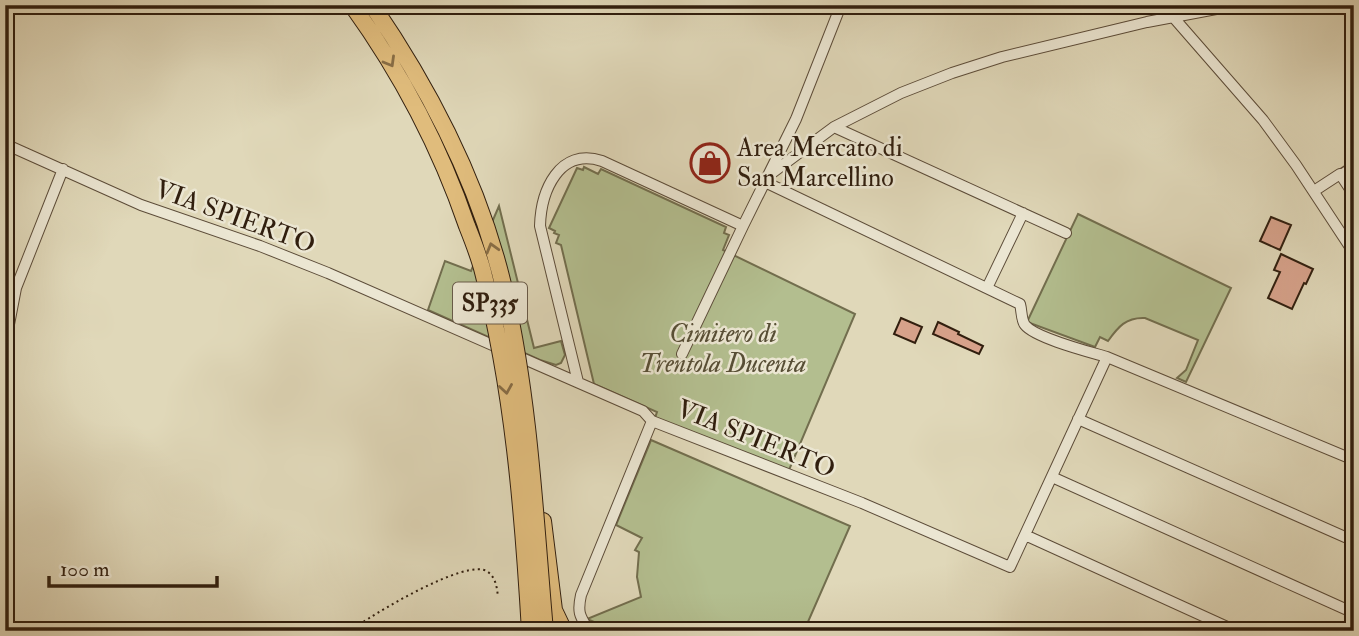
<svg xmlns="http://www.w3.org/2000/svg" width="1359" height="636" font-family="'IM FELL Double Pica',serif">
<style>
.green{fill:#b3be8f;stroke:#726e4e;stroke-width:2}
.building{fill:#d7a28b;stroke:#301e0e;stroke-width:2}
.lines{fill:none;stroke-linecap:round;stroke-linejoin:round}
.pedestrian-casing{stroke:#5c4c39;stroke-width:10}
.minor-casing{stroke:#5c4c39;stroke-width:12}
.trunk-casing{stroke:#301e0e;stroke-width:18}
.path{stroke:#301e0e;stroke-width:2;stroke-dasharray:2 3.5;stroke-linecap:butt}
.pedestrian{stroke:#ebe6d2;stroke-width:7}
.minor{stroke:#ebe6d2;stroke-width:10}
.trunk{stroke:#e0bc7c;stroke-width:16}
.trunk-bridge-casing{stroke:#301e0e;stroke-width:18;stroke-linecap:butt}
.trunk-bridge{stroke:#e0bc7c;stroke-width:16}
.oneway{stroke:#886d45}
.labels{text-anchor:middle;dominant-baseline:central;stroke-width:5;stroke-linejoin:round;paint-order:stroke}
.shield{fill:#ebe6d2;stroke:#685a49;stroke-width:2}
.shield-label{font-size:24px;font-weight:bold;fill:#301e0e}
.poi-label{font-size:26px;fill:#301e0e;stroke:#ebe6d2;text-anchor:start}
.street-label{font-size:26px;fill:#301e0e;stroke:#ebe6d2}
.park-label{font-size:26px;font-style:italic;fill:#574e35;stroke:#ebe6d2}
</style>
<rect width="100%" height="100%" fill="#e0d8b9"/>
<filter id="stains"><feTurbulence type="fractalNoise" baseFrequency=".00286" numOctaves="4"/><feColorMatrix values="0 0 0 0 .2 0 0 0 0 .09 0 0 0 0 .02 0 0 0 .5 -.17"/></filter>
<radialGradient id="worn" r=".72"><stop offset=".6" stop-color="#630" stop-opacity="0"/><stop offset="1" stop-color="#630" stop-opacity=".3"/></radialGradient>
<!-- green -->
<path class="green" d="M 584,167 L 598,174 L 601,169 L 726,227 L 724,233 L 729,235 L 723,250 L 855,314 L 789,470 L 655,418 L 657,412 L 594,384 L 561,245 L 556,243 L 559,235 L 554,233 L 555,231 L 549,228 L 577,168 L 583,170 Z
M 499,206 L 534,348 L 561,341 L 565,355 L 561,363 L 556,365 L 540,360 L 428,310 L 445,261 L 471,271 Z
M 1078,214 L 1231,288 L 1186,382 L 1177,378 L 1186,370 L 1198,340 L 1145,318 C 1126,317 1118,327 1108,341 L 1100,337 L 1095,347 L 1027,322 Z
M 651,440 L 850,526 L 804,631 L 615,631 L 587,619 L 641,597 L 637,577 L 639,552 L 635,550 L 642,538 L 616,525 Z"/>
<!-- building -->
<path class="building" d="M 1271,217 L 1291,225 L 1280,250 L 1260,241 Z
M 1281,254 L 1313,269 L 1306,284 L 1304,283 L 1292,309 L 1268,298 L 1280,272 L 1274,270 Z
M 901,318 L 922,327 L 915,343 L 894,334 Z
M 938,322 L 959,332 L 958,334 L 983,346 L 979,354 L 933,334 Z"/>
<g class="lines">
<!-- pedestrian casing -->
<g class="pedestrian-casing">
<path id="pedestrian" d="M 1340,174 L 1354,165"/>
</g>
<!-- minor casing -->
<g class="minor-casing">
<path id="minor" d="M 1160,5 L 1174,18 L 1263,120 L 1296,165 L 1354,253
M 614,6 L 614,5
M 834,127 L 1066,233
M 5,144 L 141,205 L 260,246 L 328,273 L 643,411 L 652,421 L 862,503 L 1010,567 L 1107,357
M 768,176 L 834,127 L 901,93 L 952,73 L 1002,57 L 1147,22 L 1216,9 L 1264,5
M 765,182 L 1020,304 C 1022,311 1021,320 1025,325 C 1035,338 1090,352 1107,357 L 1354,460
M 1314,191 L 1340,174 L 1354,195
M 987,288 L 1023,213
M 5,345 L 16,288 L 63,169
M 682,354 L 743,226 L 796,119 L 841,5
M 578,382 L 540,226 C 541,191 559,147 602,161 L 743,226
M 1078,419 L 1354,541
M 1052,477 L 1354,613
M 1025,535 L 1236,631
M 589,631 C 580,616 577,613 581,595 L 652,421"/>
</g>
<!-- trunk casing -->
<g class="trunk-casing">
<path id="trunk" d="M 543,521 L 554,610 L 564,631"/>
</g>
<!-- path -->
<path class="path" d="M 350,631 C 370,616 468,556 488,572 C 496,578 497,588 498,597"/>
<!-- pedestrian -->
<use href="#pedestrian" class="pedestrian"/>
<!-- minor -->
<use href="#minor" class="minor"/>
<!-- trunk -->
<use href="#trunk" class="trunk"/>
<!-- trunk-bridge casing -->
<g class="trunk-bridge-casing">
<path id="trunk-bridge" d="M 352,5 C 401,73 440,147 467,226 C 473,241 479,256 483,272 C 513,389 523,511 530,631
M 372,5 C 431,91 482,191 505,293 C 530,404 535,518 545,631"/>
</g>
<!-- trunk-bridge -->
<use href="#trunk-bridge" class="trunk-bridge"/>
</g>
<!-- one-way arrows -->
<defs><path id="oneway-chevron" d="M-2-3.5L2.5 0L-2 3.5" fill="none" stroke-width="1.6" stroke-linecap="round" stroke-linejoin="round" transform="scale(1.75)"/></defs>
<g class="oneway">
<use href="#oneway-chevron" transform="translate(390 62) rotate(60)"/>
<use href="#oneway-chevron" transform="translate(492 248) rotate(-106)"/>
<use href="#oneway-chevron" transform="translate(506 389) rotate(81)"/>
</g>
<!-- icons -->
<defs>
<g id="shop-ring" transform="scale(2.0125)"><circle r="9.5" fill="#ebe6d2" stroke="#8f2418" stroke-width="1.5"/><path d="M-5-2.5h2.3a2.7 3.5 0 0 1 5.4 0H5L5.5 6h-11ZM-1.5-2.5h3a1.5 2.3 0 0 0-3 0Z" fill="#8f2418"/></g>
</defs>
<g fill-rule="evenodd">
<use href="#shop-ring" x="710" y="163"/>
</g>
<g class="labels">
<!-- shield labels -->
<rect class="shield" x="453" y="282.5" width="74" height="41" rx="5"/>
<g class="shield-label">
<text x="490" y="303">SP335</text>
</g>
<!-- poi labels -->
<g class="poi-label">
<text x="737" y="148">Area Mercato di<tspan x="737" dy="30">San Marcellino</tspan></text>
</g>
<!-- street labels -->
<g class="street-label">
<text transform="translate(235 217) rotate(20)">VIA SPIERTO</text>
<text transform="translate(756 439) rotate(22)">VIA SPIERTO</text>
</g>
<!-- park labels -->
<g class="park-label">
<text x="723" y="334">Cimitero di<tspan x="723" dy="30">Trentola Ducenta</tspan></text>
</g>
</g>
<!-- margin -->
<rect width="1359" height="636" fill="none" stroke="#e0d8b9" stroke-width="28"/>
<rect x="7" y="7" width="1345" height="622" fill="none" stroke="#301e0e" stroke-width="3.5"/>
<rect x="14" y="14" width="1331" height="608" fill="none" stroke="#301e0e" stroke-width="2"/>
<!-- scale -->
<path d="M49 576v10h168v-10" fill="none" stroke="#301e0e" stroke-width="3.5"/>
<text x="60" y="576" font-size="21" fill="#301e0e" stroke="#ebe6d2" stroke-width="5" paint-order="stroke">100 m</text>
<rect width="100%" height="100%" filter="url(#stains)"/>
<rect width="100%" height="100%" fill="url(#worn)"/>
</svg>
